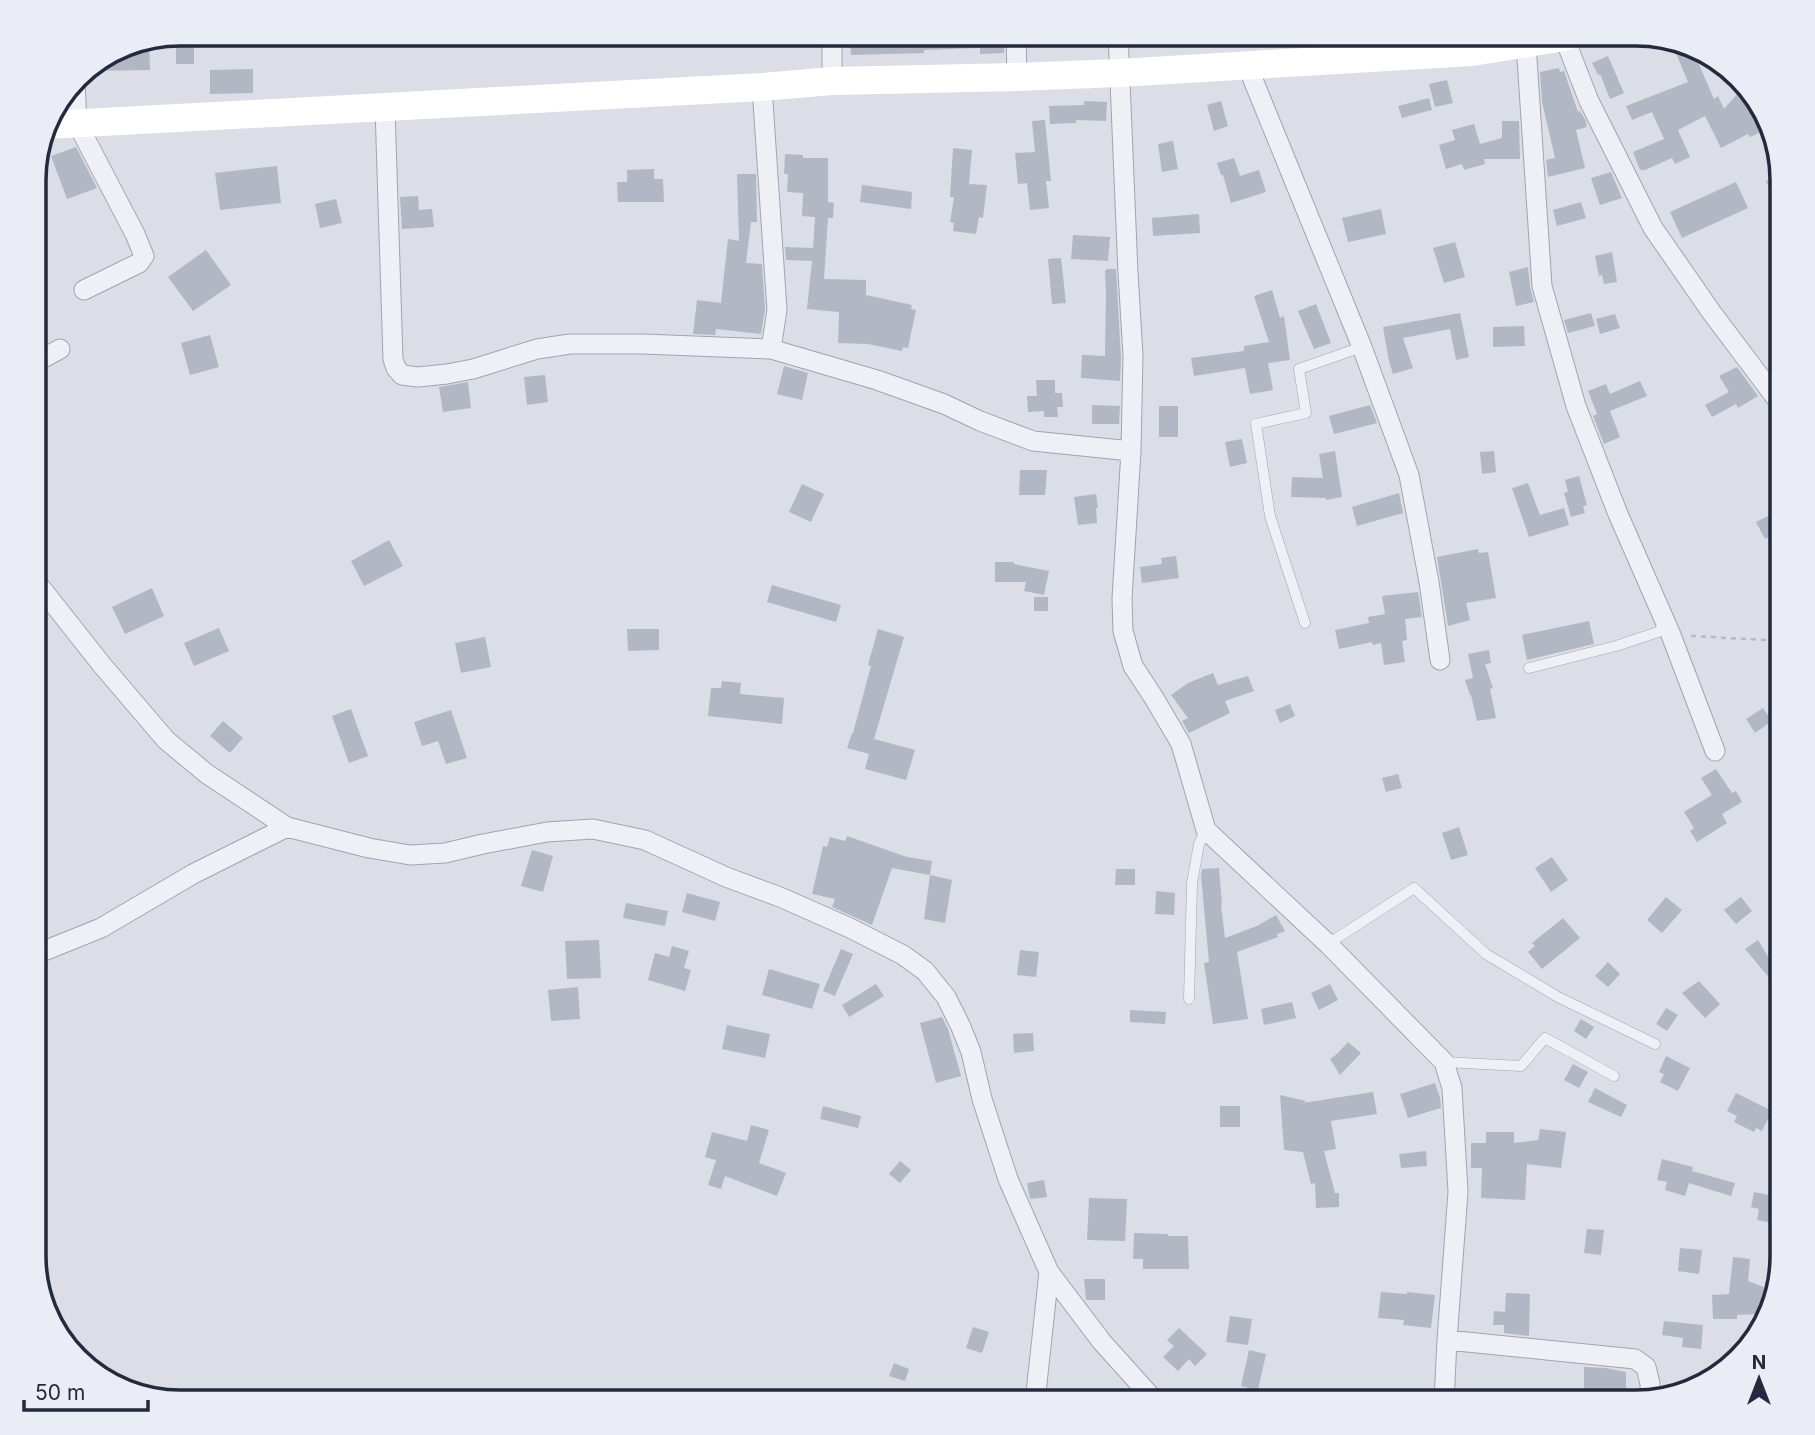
<svg xmlns="http://www.w3.org/2000/svg" width="1815" height="1435" font-family="Inter,sans-serif">
<style>
.building{fill:#b2b7c4}
.lines{fill:none;stroke-linecap:round;stroke-linejoin:round}
.service-casing{stroke:#a0a4b1;stroke-width:11}
.minor-casing{stroke:#a0a4b1;stroke-width:21}
.path{stroke:#b5b9c2;stroke-width:2.5;stroke-dasharray:5 5;stroke-linecap:butt}
.service{stroke:#eef0f5;stroke-width:10}
.minor{stroke:#eef0f5;stroke-width:19}
.secondary{stroke:#fff;stroke-width:28}
.rim{fill:none;stroke:#242a3e;stroke-width:3.5}
</style>
<rect width="100%" height="100%" fill="#dbdee7"/>
<!-- building -->
<path class="building" d="M 180,33 L 213,33 L 213,45 L 194,45 L 194,64 L 176,64 L 176,46 L 150,47 L 149,40 L 150,70 L 82,71 L 106,56 L 133,54 L 133,43 Z
M 870,33 L 884,33 L 884,36 L 1004,33 L 1004,53 L 980,54 L 980,48 L 924,50 L 924,53 L 851,55 L 850,38 L 870,37 Z
M 1197,33 L 1244,33 L 1244,47 L 1197,47 Z
M 1670,39 L 1683,41 L 1691,46 L 1714,99 L 1718,96 L 1724,109 L 1738,93 L 1748,91 L 1767,115 L 1770,128 L 1750,137 L 1748,134 L 1721,148 L 1705,116 L 1678,130 L 1690,157 L 1675,164 L 1672,158 L 1645,170 L 1640,170 L 1633,152 L 1664,139 L 1652,112 L 1632,120 L 1626,106 L 1688,82 Z
M 1608,56 L 1624,93 L 1610,99 L 1600,74 L 1598,75 L 1592,63 Z
M 1559,68 L 1560,72 L 1564,71 L 1578,112 L 1580,111 L 1586,121 L 1587,127 L 1576,130 L 1585,168 L 1548,177 L 1546,160 L 1555,158 L 1542,102 L 1540,72 Z
M 253,69 L 253,93 L 210,94 L 210,70 Z
M 1447,80 L 1453,103 L 1435,107 L 1429,84 Z
M 1429,98 L 1432,110 L 1402,118 L 1398,106 Z
M 1084,101 L 1107,102 L 1106,121 L 1076,120 L 1076,123 L 1050,124 L 1049,106 L 1084,105 Z
M 1221,101 L 1228,126 L 1214,131 L 1207,105 Z
M 1045,120 L 1051,181 L 1046,181 L 1049,208 L 1030,210 L 1027,183 L 1018,184 L 1015,153 L 1035,152 L 1032,121 Z
M 1502,121 L 1519,121 L 1520,159 L 1484,159 L 1485,164 L 1464,170 L 1462,164 L 1446,169 L 1439,145 L 1455,140 L 1452,130 L 1474,124 L 1480,144 L 1502,138 Z
M 1173,141 L 1178,169 L 1162,172 L 1158,144 Z
M 76,147 L 97,188 L 67,199 L 51,156 Z
M 953,148 L 972,150 L 969,184 L 987,185 L 983,218 L 979,217 L 976,234 L 953,231 L 954,223 L 950,222 L 954,197 L 950,197 Z
M 785,154 L 803,155 L 803,158 L 828,158 L 828,202 L 834,203 L 833,218 L 828,218 L 824,279 L 866,280 L 866,295 L 912,305 L 911,309 L 916,310 L 908,348 L 903,347 L 902,351 L 868,344 L 838,343 L 839,312 L 807,309 L 812,261 L 786,260 L 785,247 L 813,248 L 815,217 L 802,216 L 803,193 L 787,192 L 788,174 L 784,174 Z
M 1234,158 L 1240,176 L 1259,170 L 1266,192 L 1231,203 L 1223,175 L 1221,175 L 1217,163 Z
M 277,166 L 281,203 L 220,210 L 215,173 Z
M 654,169 L 654,179 L 663,179 L 664,202 L 618,202 L 617,182 L 627,182 L 627,170 Z
M 1611,172 L 1622,198 L 1600,205 L 1591,178 Z
M 737,174 L 756,174 L 757,222 L 751,222 L 746,263 L 762,264 L 765,309 L 761,334 L 716,329 L 715,335 L 693,334 L 697,300 L 721,303 L 728,239 L 739,241 Z
M 1778,176 L 1782,183 L 1782,217 L 1766,181 Z
M 1736,182 L 1748,208 L 1682,238 L 1670,212 Z
M 862,185 L 912,192 L 911,209 L 860,202 Z
M 418,196 L 419,210 L 432,209 L 434,227 L 402,229 L 400,197 Z
M 336,199 L 342,223 L 320,228 L 315,204 Z
M 1581,202 L 1586,218 L 1557,226 L 1553,210 Z
M 1381,209 L 1386,234 L 1348,242 L 1342,218 Z
M 1199,214 L 1200,233 L 1153,236 L 1152,218 Z
M 1073,235 L 1110,237 L 1108,261 L 1071,259 Z
M 1455,242 L 1465,277 L 1444,283 L 1433,248 Z
M 206,250 L 231,285 L 193,311 L 168,277 Z
M 1612,252 L 1617,282 L 1604,284 L 1602,275 L 1599,276 L 1595,256 Z
M 1061,258 L 1066,303 L 1052,304 L 1048,259 Z
M 1528,267 L 1530,287 L 1534,302 L 1516,306 L 1509,272 Z
M 1107,269 L 1116,269 L 1121,358 L 1120,381 L 1081,378 L 1082,355 L 1105,356 L 1106,294 L 1105,271 Z
M 1272,290 L 1280,318 L 1284,316 L 1290,360 L 1268,363 L 1273,390 L 1250,394 L 1245,368 L 1194,376 L 1191,358 L 1244,351 L 1244,346 L 1269,342 L 1254,296 Z
M 1316,304 L 1331,343 L 1314,349 L 1298,311 Z
M 1460,313 L 1469,357 L 1456,360 L 1450,329 L 1403,338 L 1413,368 L 1393,374 L 1389,361 L 1383,327 Z
M 1591,313 L 1595,326 L 1568,333 L 1564,320 Z
M 1615,314 L 1620,328 L 1600,334 L 1596,319 Z
M 1524,326 L 1525,346 L 1493,347 L 1493,327 Z
M 210,335 L 219,367 L 190,375 L 181,343 Z
M 784,366 L 808,373 L 802,400 L 777,394 Z
M 1737,367 L 1758,396 L 1738,408 L 1736,404 L 1712,417 L 1705,405 L 1729,392 L 1719,376 Z
M 545,375 L 548,402 L 527,405 L 524,377 Z
M 1036,380 L 1055,380 L 1055,393 L 1062,393 L 1063,407 L 1057,407 L 1058,417 L 1044,417 L 1044,411 L 1028,412 L 1027,396 L 1037,396 Z
M 1640,381 L 1647,396 L 1610,411 L 1620,437 L 1604,444 L 1593,416 L 1597,414 L 1588,391 L 1606,384 L 1610,394 Z
M 468,382 L 471,408 L 443,412 L 439,387 Z
M 1092,405 L 1120,406 L 1119,424 L 1092,424 Z
M 1370,405 L 1377,423 L 1334,434 L 1329,416 Z
M 1159,406 L 1178,406 L 1178,437 L 1159,437 Z
M 1242,439 L 1247,463 L 1230,467 L 1225,442 Z
M 1335,451 L 1342,497 L 1326,500 L 1326,498 L 1291,497 L 1292,477 L 1323,478 L 1319,454 Z
M 1494,451 L 1496,472 L 1482,474 L 1480,452 Z
M 1020,470 L 1047,470 L 1045,495 L 1019,495 Z
M 1579,476 L 1587,505 L 1583,506 L 1585,513 L 1571,517 L 1564,493 L 1568,492 L 1565,480 Z
M 1528,483 L 1540,515 L 1564,508 L 1569,525 L 1529,537 L 1512,488 Z
M 802,484 L 824,494 L 811,522 L 789,512 Z
M 1399,493 L 1403,513 L 1357,526 L 1352,507 Z
M 1096,494 L 1098,508 L 1096,508 L 1097,523 L 1078,525 L 1074,497 Z
M 1768,516 L 1777,533 L 1765,539 L 1756,522 Z
M 389,540 L 403,566 L 364,586 L 351,561 Z
M 1478,549 L 1479,553 L 1488,552 L 1496,598 L 1466,603 L 1470,620 L 1448,626 L 1437,557 Z
M 1176,556 L 1179,578 L 1142,583 L 1140,567 L 1162,564 L 1161,558 Z
M 995,562 L 1014,562 L 1014,564 L 1049,571 L 1044,595 L 1024,591 L 1026,582 L 995,582 Z
M 772,585 L 841,605 L 836,622 L 767,602 Z
M 152,588 L 164,616 L 125,634 L 112,607 Z
M 1418,592 L 1422,617 L 1405,619 L 1407,640 L 1402,641 L 1405,662 L 1384,665 L 1381,643 L 1373,645 L 1372,642 L 1339,649 L 1335,630 L 1369,623 L 1368,617 L 1385,614 L 1382,596 Z
M 1034,597 L 1048,597 L 1048,611 L 1034,611 Z
M 1589,621 L 1594,644 L 1527,660 L 1522,635 Z
M 219,628 L 229,651 L 194,666 L 184,643 Z
M 627,629 L 659,629 L 659,650 L 628,651 Z
M 878,629 L 904,637 L 874,739 L 915,750 L 906,780 L 865,769 L 869,754 L 847,748 L 852,733 L 853,733 L 871,666 L 868,665 Z
M 485,637 L 491,667 L 461,673 L 455,643 Z
M 1489,650 L 1491,663 L 1485,664 L 1493,688 L 1490,689 L 1496,718 L 1477,721 L 1471,695 L 1470,695 L 1465,680 L 1473,678 L 1468,654 Z
M 1213,673 L 1218,685 L 1248,676 L 1254,691 L 1225,701 L 1230,713 L 1189,733 L 1182,721 L 1188,718 L 1171,695 L 1188,683 Z
M 722,681 L 741,683 L 740,694 L 784,698 L 782,724 L 708,716 L 711,688 L 721,688 Z
M 1290,704 L 1295,716 L 1280,723 L 1275,710 Z
M 1763,708 L 1772,721 L 1755,733 L 1746,719 Z
M 351,709 L 368,756 L 349,763 L 332,716 Z
M 451,710 L 467,758 L 446,764 L 438,741 L 422,746 L 414,722 Z
M 223,721 L 243,738 L 230,753 L 210,736 Z
M 1716,769 L 1732,793 L 1736,791 L 1742,802 L 1722,814 L 1727,823 L 1697,842 L 1690,831 L 1694,828 L 1684,812 L 1712,795 L 1701,778 Z
M 1398,774 L 1402,788 L 1386,792 L 1382,778 Z
M 1459,827 L 1468,855 L 1451,860 L 1442,833 Z
M 847,836 L 907,857 L 932,861 L 930,875 L 892,868 L 872,925 L 832,907 L 835,899 L 812,894 L 823,846 L 827,847 L 830,837 L 845,841 Z
M 532,850 L 553,856 L 543,892 L 521,886 Z
M 1552,857 L 1568,880 L 1551,892 L 1535,868 Z
M 1219,868 L 1222,905 L 1221,905 L 1225,938 L 1257,926 L 1276,915 L 1285,931 L 1277,934 L 1278,937 L 1237,952 L 1248,1019 L 1213,1024 L 1204,963 L 1209,962 L 1201,876 L 1202,869 Z
M 1116,869 L 1135,869 L 1135,885 L 1115,885 Z
M 930,875 L 952,880 L 945,923 L 924,919 Z
M 1156,891 L 1175,893 L 1174,915 L 1155,914 Z
M 687,893 L 720,902 L 715,921 L 682,912 Z
M 1666,897 L 1682,910 L 1662,933 L 1647,920 Z
M 1741,897 L 1752,911 L 1736,924 L 1724,910 Z
M 626,903 L 668,911 L 665,926 L 623,918 Z
M 1563,918 L 1580,938 L 1542,969 L 1528,952 L 1535,946 L 1532,943 Z
M 599,940 L 601,978 L 567,979 L 565,941 Z
M 1758,940 L 1769,958 L 1782,952 L 1782,993 L 1745,949 Z
M 672,946 L 689,951 L 684,968 L 691,970 L 685,991 L 648,980 L 655,953 L 669,957 Z
M 841,949 L 853,954 L 835,996 L 823,991 Z
M 1020,950 L 1039,952 L 1036,977 L 1017,975 Z
M 1608,962 L 1620,974 L 1608,987 L 1595,976 Z
M 769,969 L 820,984 L 812,1009 L 762,995 Z
M 1699,981 L 1720,1004 L 1705,1018 L 1682,993 Z
M 876,984 L 884,996 L 849,1017 L 842,1005 Z
M 1330,984 L 1338,1000 L 1319,1010 L 1311,993 Z
M 578,987 L 580,1019 L 551,1021 L 548,990 Z
M 1292,1002 L 1296,1018 L 1264,1025 L 1261,1009 Z
M 1666,1008 L 1678,1015 L 1667,1031 L 1656,1024 Z
M 1130,1010 L 1166,1012 L 1165,1024 L 1130,1022 Z
M 942,1017 L 948,1029 L 961,1076 L 936,1083 L 920,1023 Z
M 1581,1019 L 1594,1027 L 1586,1039 L 1574,1031 Z
M 727,1025 L 770,1034 L 765,1058 L 722,1049 Z
M 1033,1033 L 1034,1051 L 1014,1053 L 1013,1034 Z
M 1348,1042 L 1361,1053 L 1340,1075 L 1330,1059 L 1337,1054 Z
M 1666,1056 L 1690,1068 L 1678,1091 L 1660,1082 L 1664,1074 L 1659,1072 Z
M 1573,1064 L 1588,1072 L 1579,1088 L 1564,1080 Z
M 1435,1083 L 1440,1098 L 1441,1108 L 1408,1118 L 1400,1094 Z
M 1595,1088 L 1627,1105 L 1621,1117 L 1588,1102 Z
M 1373,1092 L 1377,1114 L 1331,1121 L 1336,1149 L 1324,1151 L 1335,1193 L 1339,1193 L 1339,1207 L 1316,1208 L 1315,1183 L 1311,1184 L 1303,1152 L 1284,1150 L 1280,1095 L 1306,1101 L 1303,1103 Z
M 1736,1093 L 1772,1111 L 1762,1131 L 1756,1128 L 1754,1132 L 1734,1122 L 1737,1116 L 1727,1111 Z
M 823,1106 L 861,1116 L 858,1128 L 820,1119 Z
M 1220,1106 L 1240,1106 L 1240,1127 L 1220,1127 Z
M 751,1125 L 769,1130 L 759,1163 L 786,1173 L 777,1196 L 725,1176 L 721,1189 L 708,1185 L 716,1160 L 705,1157 L 712,1132 L 747,1141 Z
M 1540,1129 L 1566,1132 L 1561,1168 L 1527,1164 L 1525,1200 L 1481,1198 L 1482,1168 L 1471,1168 L 1471,1143 L 1486,1143 L 1486,1132 L 1514,1132 L 1514,1143 L 1538,1140 Z
M 1426,1151 L 1427,1166 L 1401,1168 L 1399,1154 Z
M 1662,1159 L 1693,1167 L 1692,1171 L 1735,1183 L 1731,1196 L 1689,1183 L 1685,1196 L 1665,1190 L 1667,1182 L 1657,1180 Z
M 900,1161 L 911,1170 L 900,1183 L 889,1174 Z
M 1044,1180 L 1047,1197 L 1030,1199 L 1027,1183 Z
M 1754,1192 L 1782,1198 L 1782,1209 L 1779,1224 L 1757,1220 L 1759,1209 L 1751,1207 Z
M 1089,1198 L 1127,1199 L 1125,1241 L 1087,1240 Z
M 1587,1229 L 1604,1230 L 1601,1255 L 1584,1253 Z
M 1134,1233 L 1168,1234 L 1168,1236 L 1188,1236 L 1189,1269 L 1143,1269 L 1143,1259 L 1133,1259 Z
M 1680,1248 L 1702,1250 L 1699,1274 L 1678,1271 Z
M 1733,1257 L 1750,1259 L 1748,1281 L 1776,1292 L 1774,1303 L 1766,1316 L 1760,1314 L 1737,1315 L 1737,1319 L 1713,1319 L 1712,1295 L 1729,1294 Z
M 1084,1279 L 1105,1279 L 1105,1300 L 1086,1300 Z
M 1381,1292 L 1407,1294 L 1407,1292 L 1435,1295 L 1431,1328 L 1403,1325 L 1404,1320 L 1378,1318 Z
M 1506,1293 L 1530,1294 L 1529,1336 L 1504,1333 L 1504,1325 L 1493,1325 L 1494,1311 L 1505,1312 Z
M 1230,1316 L 1252,1319 L 1248,1345 L 1226,1342 Z
M 1664,1321 L 1703,1325 L 1701,1349 L 1682,1347 L 1683,1338 L 1662,1335 Z
M 973,1327 L 989,1332 L 982,1353 L 966,1348 Z
M 1179,1328 L 1207,1354 L 1195,1366 L 1189,1359 L 1178,1371 L 1163,1357 L 1174,1346 L 1167,1340 Z
M 1249,1350 L 1266,1354 L 1258,1390 L 1241,1386 Z
M 894,1363 L 909,1369 L 905,1381 L 889,1376 Z
M 1584,1367 L 1605,1368 L 1626,1372 L 1626,1402 L 1584,1402 Z"/>
<g class="lines">
<!-- service casing -->
<g class="service-casing">
<path id="service" d="M 1305,623 L 1270,516 L 1256,424 L 1306,413 L 1299,369 L 1362,347
M 1529,668 L 1616,646 L 1658,632 L 1666,624
M 1328,944 L 1414,888 L 1486,954 L 1558,997 L 1655,1044
M 1189,999 L 1192,883 L 1199,844 L 1206,830
M 1444,1062 L 1521,1066 L 1545,1038 L 1614,1076"/>
</g>
<!-- minor casing -->
<g class="minor-casing">
<path id="minor" d="M 832,33 L 832,81
M 1016,33 L 1017,77
M 1118,33 L 1128,273 L 1133,355 L 1131,451 L 1122,599 L 1123,631 L 1133,666 L 1154,698 L 1181,744 L 1206,830 L 1328,944 L 1444,1062 L 1452,1088 L 1458,1192 L 1447,1340 L 1444,1402
M 1401,33 L 1402,55
M 1564,37 L 1589,101 L 1653,228 L 1712,313 L 1782,406
M 1526,43 L 1542,286 L 1576,406 L 1618,514 L 1671,635 L 1715,751
M 1247,65 L 1362,347 L 1409,475 L 1429,582 L 1440,660
M 75,81 L 77,123 L 135,234 L 144,256 L 139,263 L 84,290
M 762,87 L 777,310 L 771,349 L 877,380 L 944,404 L 980,421 L 1033,441 L 1131,451
M 385,108 L 393,359 L 396,368 L 402,375 L 418,377 L 447,374 L 473,369 L 537,349 L 570,344 L 643,344 L 771,349
M 34,363 L 60,349
M 34,579 L 102,665 L 166,740 L 207,774 L 287,827 L 369,848 L 410,855 L 445,853 L 483,844 L 547,832 L 593,829 L 645,840 L 726,877 L 780,897 L 850,928 L 903,955 L 925,971 L 946,997 L 961,1027 L 971,1052 L 982,1099 L 1008,1179 L 1049,1272 L 1102,1342 L 1156,1402
M 34,955 L 101,928 L 193,874 L 287,827
M 1447,1340 L 1635,1359 L 1646,1367 L 1650,1384 L 1650,1398
M 1035,1402 L 1049,1272"/>
</g>
<!-- path -->
<path class="path" d="M 1691,636 L 1782,641"/>
<!-- service -->
<use href="#service" class="service"/>
<!-- minor -->
<use href="#minor" class="minor"/>
<!-- secondary -->
<path class="secondary" d="M 46,125 L 762,87 L 832,81 L 1017,77 L 1119,73 L 1472,52 L 1564,37 L 1576,33"/>
</g>
<!-- crop -->
<path d="M0 0H1815V1435H0ZM180 46H1636A134 134 0 0 1 1770 180V1256A134 134 0 0 1 1636 1390H180A134 134 0 0 1 46 1256V180A134 134 0 0 1 180 46Z" fill="#eaedf5" fill-rule="evenodd"/>
<path class="rim" d="M180 46H1636A134 134 0 0 1 1770 180V1256A134 134 0 0 1 1636 1390H180A134 134 0 0 1 46 1256V180A134 134 0 0 1 180 46Z"/>
<!-- north arrow -->
<g transform="translate(1759 1379)" stroke="#eaedf5" stroke-width="5" paint-order="stroke">
<path d="M0-5L12 26L0 18L-12 26Z" fill="#242a3e"/>
<text y="-10" font-size="19" font-weight="bold" text-anchor="middle" fill="#242a3e">N</text>
</g>
<!-- scale -->
<path d="M24 1400v10h124v-10" fill="none" stroke="#242a3e" stroke-width="3.5"/>
<text x="35" y="1400" font-size="21" fill="#242a3e" stroke="#eaedf5" stroke-width="5" paint-order="stroke">50 m</text>
</svg>
